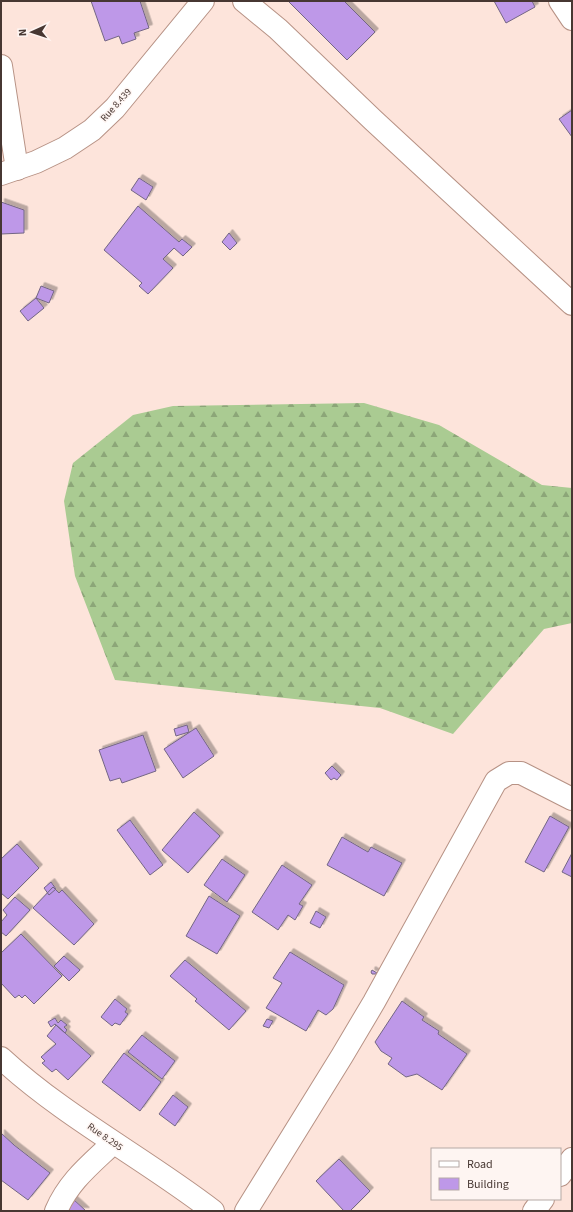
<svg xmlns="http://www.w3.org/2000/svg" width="573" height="1212" font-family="'Source Sans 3',sans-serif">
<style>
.forest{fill:url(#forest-firs)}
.building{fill:#be98e8;stroke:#736684;filter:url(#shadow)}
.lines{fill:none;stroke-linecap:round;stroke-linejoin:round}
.minor-casing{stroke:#b79285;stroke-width:24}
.tertiary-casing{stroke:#b79285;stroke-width:24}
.minor{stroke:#fff;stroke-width:22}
.tertiary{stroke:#fff;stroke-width:22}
.labels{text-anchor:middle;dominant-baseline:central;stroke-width:3;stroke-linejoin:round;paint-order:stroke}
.street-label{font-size:10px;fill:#473732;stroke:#fef5f2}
</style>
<defs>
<pattern id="forest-firs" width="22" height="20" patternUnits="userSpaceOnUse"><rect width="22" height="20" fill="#aacb92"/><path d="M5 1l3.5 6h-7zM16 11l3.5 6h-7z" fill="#8ca678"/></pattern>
<filter id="shadow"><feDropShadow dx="3.5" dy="-3.5" stdDeviation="0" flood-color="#0004"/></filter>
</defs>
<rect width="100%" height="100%" fill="#fde4db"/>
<!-- forest -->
<path class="forest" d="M 364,403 L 439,425 L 542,485 L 572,488 L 572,623 L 544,629 L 453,734 L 380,708 L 115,680 L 75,576 L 64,501 L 73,463 L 133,415 L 173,406 Z"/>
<!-- building -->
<path class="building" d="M 91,1 L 140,1 L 149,28 L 134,33 L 136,39 L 122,44 L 119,36 L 105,41 Z
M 288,1 L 344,1 L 375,32 L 347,60 Z
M 494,1 L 532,1 L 535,7 L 506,23 Z
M 572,110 L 572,137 L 559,119 Z
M 139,178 L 153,187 L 146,200 L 131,190 Z
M 1,202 L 24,210 L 24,233 L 1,234 Z
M 138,206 L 179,242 L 182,239 L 192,247 L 183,256 L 174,248 L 163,259 L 173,268 L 148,294 L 139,286 L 142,283 L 104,250 Z
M 229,233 L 237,243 L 230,250 L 222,242 Z
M 41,286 L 54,291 L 49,303 L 36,298 Z
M 36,298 L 44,308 L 28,321 L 20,311 Z
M 187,725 L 189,732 L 176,736 L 174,729 Z
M 196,728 L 214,756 L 183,778 L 164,749 Z
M 143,735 L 156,771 L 122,783 L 120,778 L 110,781 L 99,750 Z
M 332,766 L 341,775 L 337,780 L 334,778 L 331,780 L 325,773 Z
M 194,812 L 220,836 L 188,873 L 162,850 Z
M 550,816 L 569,827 L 544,872 L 525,862 Z
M 130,820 L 163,865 L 150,875 L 117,830 Z
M 342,837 L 368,852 L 371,847 L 402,863 L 384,896 L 327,865 Z
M 17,844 L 39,868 L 8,899 L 1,893 L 1,859 Z
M 572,853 L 572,877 L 562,872 Z
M 222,859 L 245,875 L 227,902 L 204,885 Z
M 282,865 L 312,885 L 299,904 L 303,906 L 295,920 L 288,915 L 278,930 L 252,912 Z
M 51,882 L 56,889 L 49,895 L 44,888 Z
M 53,887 L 59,893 L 62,890 L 94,924 L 74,945 L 33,908 Z
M 209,896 L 240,916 L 217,954 L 186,936 Z
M 15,897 L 30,910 L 6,936 L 1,932 L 1,922 L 7,915 L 3,910 Z
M 316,911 L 326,917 L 320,928 L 310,923 Z
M 21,934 L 62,976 L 34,1004 L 25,995 L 22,998 L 19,995 L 15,998 L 1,983 L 1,953 Z
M 290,952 L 344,985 L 333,1009 L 326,1015 L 318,1010 L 306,1031 L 266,1008 L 282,983 L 273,978 Z
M 64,956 L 80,970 L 69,981 L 54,966 Z
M 185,960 L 246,1011 L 229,1030 L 195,1001 L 197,999 L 170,976 Z
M 372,970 L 377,973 L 376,974 L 372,974 L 371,972 Z
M 115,999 L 127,1009 L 125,1012 L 128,1014 L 120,1025 L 115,1023 L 112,1026 L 101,1017 Z
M 402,1001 L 424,1017 L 422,1020 L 439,1031 L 438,1034 L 467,1054 L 442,1090 L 417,1074 L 406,1077 L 388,1064 L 392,1058 L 381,1051 L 375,1042 Z
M 55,1018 L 58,1023 L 61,1020 L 67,1025 L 64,1027 L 67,1030 L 65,1033 L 55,1024 L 51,1027 L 48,1022 Z
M 267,1019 L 273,1021 L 269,1028 L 263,1026 Z
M 56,1025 L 91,1056 L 68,1080 L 56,1069 L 52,1072 L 42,1063 L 45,1061 L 41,1057 L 56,1044 L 47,1036 Z
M 142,1035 L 175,1061 L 162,1079 L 128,1052 Z
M 124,1053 L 161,1082 L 140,1111 L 102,1082 Z
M 173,1095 L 188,1107 L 175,1126 L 159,1114 Z
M 1,1133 L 14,1145 L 50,1173 L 28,1200 L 1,1180 Z
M 339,1159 L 370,1191 L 350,1211 L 344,1211 L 316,1181 Z
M 72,1198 L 86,1211 L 60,1211 Z"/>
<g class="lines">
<!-- minor casing -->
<g class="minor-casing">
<path id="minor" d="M 244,1 L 278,29 L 373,120 L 572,304
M 560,1 L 572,19
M 1,66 L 17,169
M 1,1058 C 65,1117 144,1158 213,1211
M 560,1175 L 572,1159
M 56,1211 C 69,1181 90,1165 113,1143
M 246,1211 L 342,1056 L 374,1002 L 496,781 L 509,773 L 521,773 L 572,799
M 534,1211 L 543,1199"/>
</g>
<!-- tertiary casing -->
<g class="tertiary-casing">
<path id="tertiary" d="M 1,174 L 36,162 L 65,148 L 92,130 L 115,108 L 203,1"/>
</g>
<!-- minor -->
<use href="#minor" class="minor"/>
<!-- tertiary -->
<use href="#tertiary" class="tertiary"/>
</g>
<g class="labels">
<!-- street labels -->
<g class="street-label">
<text transform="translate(116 105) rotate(-48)">Rue 8.439</text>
<text transform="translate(105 1137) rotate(35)">Rue 8.295</text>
</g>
</g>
<!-- border -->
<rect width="573" height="1212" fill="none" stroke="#473732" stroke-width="4"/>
<!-- legend -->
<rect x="431" y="1148" width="130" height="52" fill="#fef5f2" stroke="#b5a9a5"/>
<rect x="439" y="1161" width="20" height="6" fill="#ffffff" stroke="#b5a9a5"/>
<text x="467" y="1168" font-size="12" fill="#473732">Road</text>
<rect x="439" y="1178" width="20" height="12" fill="#be98e8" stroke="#b5a9a5"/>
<text x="467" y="1188" font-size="12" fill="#473732">Building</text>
<!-- north arrow -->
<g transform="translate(32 32) rotate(267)" stroke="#fef5f2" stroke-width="3" paint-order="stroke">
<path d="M0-3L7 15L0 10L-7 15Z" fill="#473732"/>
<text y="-6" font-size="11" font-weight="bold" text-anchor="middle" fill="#473732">N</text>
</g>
</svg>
